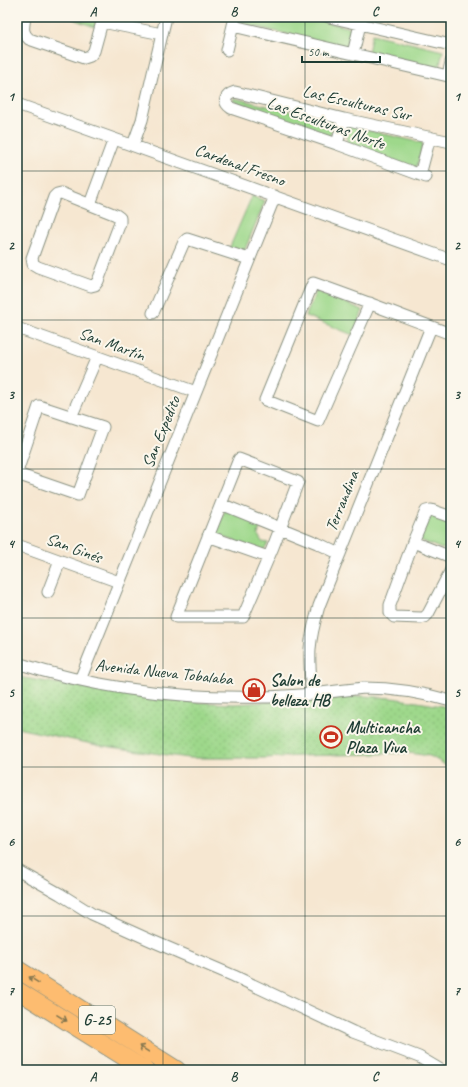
<svg xmlns="http://www.w3.org/2000/svg" width="468" height="1087" font-family="Caveat,sans-serif">
<style>
.green{fill:#9ed88b;stroke:#5e8a60}
.park{fill:url(#park-dots);stroke:#5e8a60}
.lines{fill:none;stroke-linecap:round;stroke-linejoin:round}
.street-casing{stroke:#8a9282;stroke-width:13}
.primary-casing{stroke:#8a9282;stroke-width:19}
.street{stroke:#fff;stroke-width:11}
.primary{stroke:#fdbc70;stroke-width:17}
.oneway{stroke:#83764f}
.grid{fill:none;stroke:#1f3d34;stroke-width:1;stroke-opacity:0.55}
.labels{text-anchor:middle;dominant-baseline:central;stroke-width:4;stroke-linejoin:round;paint-order:stroke}
.shield{fill:#fbf7ec;stroke:#61756b;stroke-width:1}
.shield-label{font-size:16px;font-weight:bold;fill:#1f3d34}
.street-label{font-size:17px;fill:#1f3d34;stroke:#fbf7ec}
.poi-label{font-size:17px;font-weight:bold;fill:#1f3d34;stroke:#fbf7ec;text-anchor:start}
.neatline{fill:none;stroke:#1f3d34;stroke-width:1.5}
.grid-label{font-size:13px;text-anchor:middle;font-weight:bold;fill:#1f3d34}
</style>
<defs>
<pattern id="park-dots" width="8" height="8" patternUnits="userSpaceOnUse"><rect width="8" height="8" fill="#9ed88b"/><path d="M2 2h.1M6 6h.1" fill="none" stroke="#88ba79" stroke-width="1.8" stroke-linecap="round"/></pattern>
</defs>
<rect width="100%" height="100%" fill="#fbf7ec"/>
<filter id="ink" filterUnits="userSpaceOnUse"><feTurbulence type="fractalNoise" baseFrequency=".025" numOctaves="2"/><feDisplacementMap in="SourceGraphic" scale="8" xChannelSelector="R" yChannelSelector="G"/><feConvolveMatrix kernelMatrix="1 2 1 2 8 2 1 2 1" color-interpolation-filters="sRGB"/></filter>
<filter id="wash" filterUnits="userSpaceOnUse"><feTurbulence type="fractalNoise" baseFrequency=".012" numOctaves="4" result="noise"/><feDisplacementMap in="SourceGraphic" scale="16" xChannelSelector="R" yChannelSelector="G"/><feGaussianBlur stdDeviation="0.9" result="paint"/><feColorMatrix in="noise" values="0 0 0 0 0 0 0 0 0 0 0 0 0 0 0 0 0 1.4 0 .05"/><feComposite in="paint" operator="in"/></filter>
<g filter="url(#wash)">
<rect width="100%" height="100%" fill="#f6e7d1"/>
<!-- green -->
<path class="green" d="M 74,17 L 98,17 L 95,27 L 73,19 Z
M 241,17 L 305,17 L 351,28 L 346,48 L 240,23 Z
M 372,34 L 443,51 L 439,69 L 368,52 Z
M 234,98 L 333,122 L 330,137 L 233,101 Z
M 349,126 L 423,143 L 416,169 L 346,144 Z
M 252,196 L 265,201 L 243,254 L 229,249 Z
M 316,291 L 363,310 L 353,335 L 306,316 Z
M 226,508 L 261,523 L 258,535 L 262,542 L 268,543 L 263,551 L 215,534 Z
M 431,512 L 451,520 L 451,546 L 442,549 L 420,540 Z"/>
<!-- park -->
<path class="park" d="M 17,677 L 144,697 L 191,702 L 235,704 L 363,696 L 392,698 L 442,706 L 451,709 L 451,768 L 430,756 L 409,753 L 300,756 L 265,758 L 188,758 L 97,745 L 17,728 Z"/>
</g>
<g filter="url(#ink)">
<g class="lines">
<!-- street casing -->
<g class="street-casing">
<path id="street" d="M 25,17 C 24,26 21,32 29,39 L 84,58 L 90,56 L 94,51 L 102,22 L 103,17
M 329,17 L 451,45
M 102,22 L 162,34
M 233,26 L 448,76 L 451,62
M 227,50 L 235,17
M 353,54 L 360,24
M 17,104 L 451,260
M 337,144 L 344,119
M 133,145 L 142,120 L 166,17
M 420,175 L 430,137
M 426,177 L 337,144 L 231,108 C 222,102 225,95 235,92 L 344,119 L 451,142
M 61,193 L 116,215 L 120,218 L 120,223 L 98,281 L 95,285 L 91,286 L 38,267 L 33,264 L 32,258 L 54,197 L 57,194 Z
M 90,204 L 114,139
M 370,303 L 318,421 L 265,400 L 313,283 C 359,299 405,317 451,334
M 153,313 L 184,242 L 187,239 L 249,259
M 17,328 L 196,392
M 71,417 L 97,357
M 239,459 L 298,482 L 273,547 L 243,617 L 176,617 Z
M 17,472 L 39,406 L 103,427 L 78,495 L 17,474
M 221,504 L 317,543 L 340,554
M 451,517 L 431,510 L 426,511 L 413,542 L 390,605 L 390,613 L 394,617 L 421,618 L 425,617 L 428,614 L 451,570
M 208,536 L 268,557
M 413,542 L 451,557
M 17,545 L 119,582
M 48,592 L 60,561
M 17,663 C 95,688 180,699 262,697 C 287,697 312,694 337,691 C 346,690 355,689 364,688 C 393,688 423,693 451,701
M 80,680 L 275,196
M 312,694 C 311,679 309,664 310,649 C 311,635 315,620 319,606 L 431,327
M 17,870 L 60,894 L 92,914 L 150,940 L 234,976 L 353,1032 L 419,1057 L 441,1070"/>
</g>
<!-- primary casing -->
<g class="primary-casing">
<path id="primary" d="M 17,969 L 177,1070
M 17,990 L 145,1070"/>
</g>
<!-- street -->
<use href="#street" class="street"/>
<!-- primary -->
<use href="#primary" class="primary"/>
</g>
<!-- one-way arrows -->
<defs><path id="oneway-shaft" d="M-6 0H5M1.5-3L5.5 0L1.5 3" fill="none" stroke-width="1.6" stroke-linecap="round" stroke-linejoin="round"/></defs>
<g class="oneway">
<use href="#oneway-shaft" transform="translate(34 980) rotate(-148)"/>
<use href="#oneway-shaft" transform="translate(62 1018) rotate(32)"/>
<use href="#oneway-shaft" transform="translate(144 1049) rotate(-148)"/>
</g>
</g>
<!-- grid -->
<path class="grid" d="M 163,17 L 163,1070M 305,17 L 305,1070M 17,171 L 451,171M 17,320 L 451,320M 17,469 L 451,469M 17,618 L 451,618M 17,767 L 451,767M 17,916 L 451,916"/>
<!-- icons -->
<defs>
<g id="shop-ring" transform="scale(1.15)"><circle r="9.5" fill="#fbf7ec" stroke="#c8321e" stroke-width="1.5"/><path d="M-5-2.5h2.3a2.7 3.5 0 0 1 5.4 0H5L5.5 6h-11ZM-1.5-2.5h3a1.5 2.3 0 0 0-3 0Z" fill="#c8321e"/></g>
<g id="stadium-ring" transform="scale(1.15)"><circle r="9.5" fill="#fbf7ec" stroke="#c8321e" stroke-width="1.5"/><path d="M0-5a6.5 5 0 1 0 0 10a6.5 5 0 1 0 0-10ZM-3.5-1.8h7v3.6h-7Z" fill="#c8321e"/></g>
</defs>
<g fill-rule="evenodd">
<use href="#shop-ring" x="254" y="690"/>
<use href="#stadium-ring" x="331" y="737"/>
</g>
<g class="labels">
<!-- shield labels -->
<rect class="shield" x="79" y="1006" width="36" height="28" rx="3"/>
<g class="shield-label">
<text x="97" y="1020">G-25</text>
</g>
<!-- street labels -->
<g class="street-label">
<text transform="translate(357 103) rotate(13)">Las Esculturas Sur</text>
<text transform="translate(326 123) rotate(20)">Las Esculturas Norte</text>
<text transform="translate(240 165) rotate(20)">Cardenal Fresno</text>
<text transform="translate(112 344) rotate(20)">San Martín</text>
<text transform="translate(161 432) rotate(-68)">San Expedito</text>
<text transform="translate(342 501) rotate(-68)">Terrandina</text>
<text transform="translate(74 548) rotate(20)">San Ginés</text>
<text transform="translate(164 672) rotate(6)">Avenida Nueva Tobalaba</text>
</g>
<!-- poi labels -->
<g class="poi-label">
<text x="270" y="680">Salon de<tspan x="270" dy="20">belleza HB</tspan></text>
<text x="346" y="727">Multicancha<tspan x="346" dy="20">Plaza Viva</tspan></text>
</g>
</g>
<!-- margin -->
<rect width="468" height="1087" fill="none" stroke="#fbf7ec" stroke-width="44"/>
<!-- scale -->
<path d="M302 56v6h78v-6" fill="none" stroke="#1f3d34" stroke-width="2"/>
<text x="308" y="56" font-size="12" fill="#1f3d34" stroke="#fbf7ec" stroke-width="3" paint-order="stroke">50 m</text>
<rect x="22" y="22" width="424" height="1043" class="neatline"/>
<g class="grid-label">
<text x="93" y="16">A</text>
<text x="234" y="16">B</text>
<text x="375" y="16">C</text>
<text x="11" y="101">1</text>
<text x="457" y="101">1</text>
<text x="11" y="250">2</text>
<text x="457" y="250">2</text>
<text x="11" y="399">3</text>
<text x="457" y="399">3</text>
<text x="11" y="548">4</text>
<text x="457" y="548">4</text>
<text x="11" y="697">5</text>
<text x="457" y="697">5</text>
<text x="11" y="846">6</text>
<text x="457" y="846">6</text>
<text x="11" y="995">7</text>
<text x="457" y="995">7</text>
<text x="93" y="1081">A</text>
<text x="234" y="1081">B</text>
<text x="375" y="1081">C</text>
</g>
</svg>
